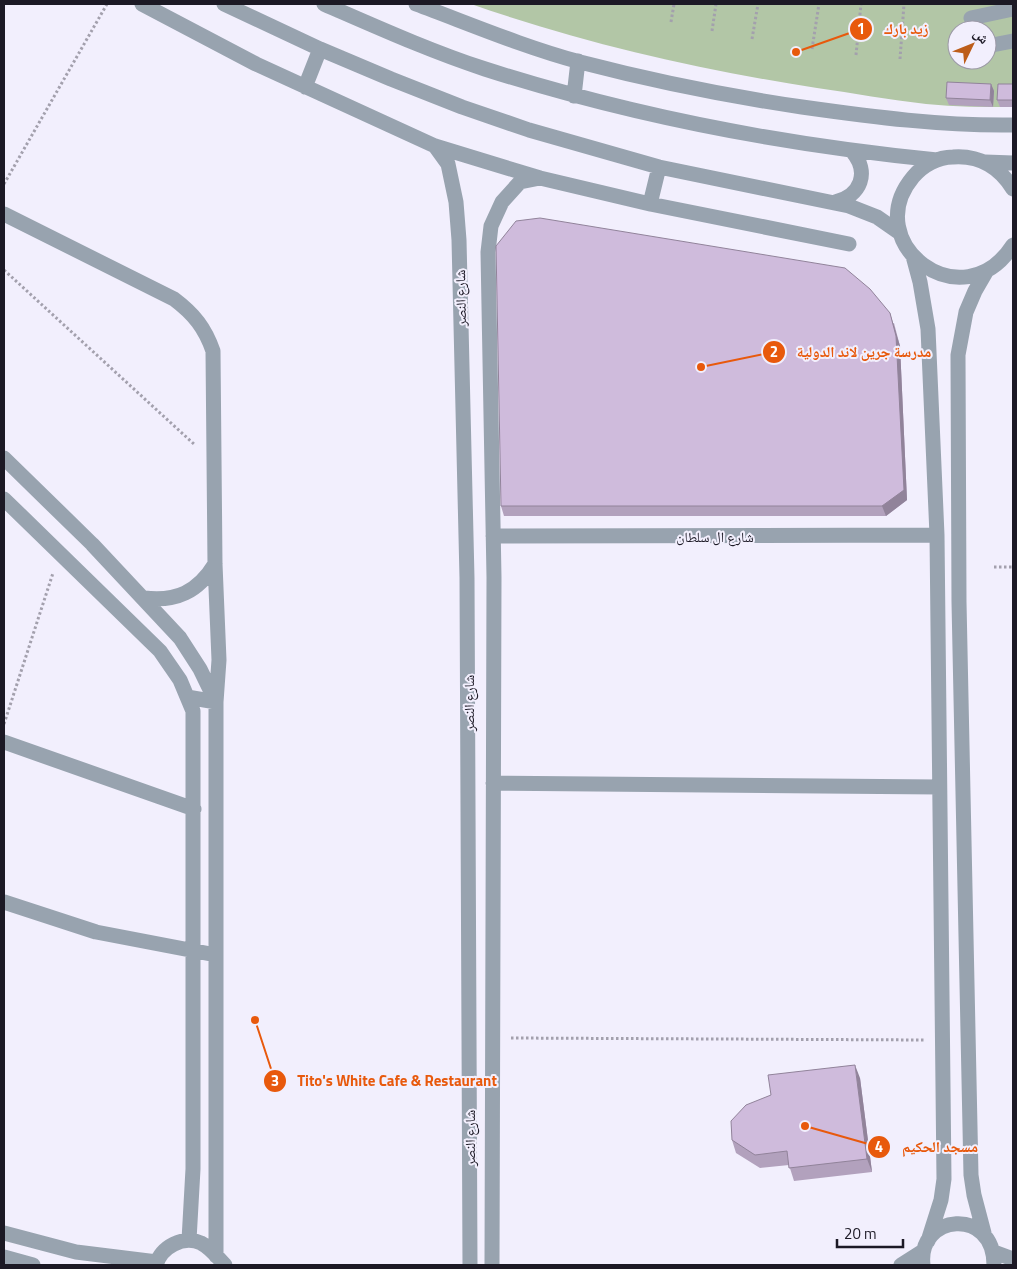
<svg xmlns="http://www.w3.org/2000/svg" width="1017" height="1269" font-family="'Titillium Web','Noto Naskh Arabic',sans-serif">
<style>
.green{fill:#b2c6a6;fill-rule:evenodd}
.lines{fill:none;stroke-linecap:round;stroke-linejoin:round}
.path{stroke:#a3a0ad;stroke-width:3;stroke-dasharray:2.5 2.5;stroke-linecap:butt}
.minor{stroke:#98a3af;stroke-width:15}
.wall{fill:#b2a1bd}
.shaded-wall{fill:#91839a}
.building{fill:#cfbbdc;stroke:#91839a}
.labels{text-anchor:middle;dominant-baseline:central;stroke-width:4;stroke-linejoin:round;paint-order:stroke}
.street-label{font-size:14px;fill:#1c1925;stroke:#f2effd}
.leader{fill:none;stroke:#e8590c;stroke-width:2}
.callout-dot{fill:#e8590c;stroke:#f2effd;stroke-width:2}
.mark-label{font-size:15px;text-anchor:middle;font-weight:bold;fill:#fff}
.callout-label{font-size:15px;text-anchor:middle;font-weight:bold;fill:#e8590c;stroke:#f2effd;stroke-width:4;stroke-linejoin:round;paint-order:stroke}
</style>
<rect width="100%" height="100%" fill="#f2effd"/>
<!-- green -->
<path class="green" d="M 471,4 L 1013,4 L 1013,107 C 984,107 955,107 926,104 C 890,100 853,93 817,88 C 700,70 583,43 471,4 ZM 957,30 L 987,30 L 987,60 L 957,60 Z"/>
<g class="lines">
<!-- path -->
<path class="path" d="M 671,22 L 674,4
M 712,31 L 716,4
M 752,39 L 758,4
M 812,49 L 819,4
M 856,55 L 861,4
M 900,59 L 904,4
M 4,184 L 107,4
M 4,270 L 195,445
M 994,567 L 1013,567
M 4,724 L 53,573
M 511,1038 L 925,1040"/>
<!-- minor -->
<path class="minor" d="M 142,4 L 256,64 L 435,146 L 540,178 L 650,204 L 849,244
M 224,4 L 320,49 L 391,79 L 462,107 L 529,130 L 659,167 L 849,206 L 877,217 L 900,233
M 324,4 C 377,27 430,51 485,69 C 632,116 784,145 937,160
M 416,4 C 470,24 524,47 580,62 C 653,81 727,96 802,107 C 873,117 942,126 1013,125
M 971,18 L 1013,9
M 987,46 L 1013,41
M 305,87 L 320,49
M 574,96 L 578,61
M 435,146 L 448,164 L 456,202 L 459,240 L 467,578 L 470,1265
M 985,162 L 1013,163
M 1013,189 C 1000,168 980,155 953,157 C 938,157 923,165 913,177 C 858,243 963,323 1013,245
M 835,202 C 861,196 870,172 852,151
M 650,204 L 659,167
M 4,214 L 174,299 C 194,314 205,328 213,351 L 215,564 L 219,660 L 216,702 L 187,697
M 913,256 L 920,282 L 928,329 L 937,535 L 944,1179 L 941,1200 L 928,1241
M 4,458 L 92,544 L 180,638 L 200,669 L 216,702 L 216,1256
M 4,499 L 160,651 L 180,680 L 193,711 L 193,1169 L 189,1240
M 493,536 L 937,535
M 144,598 C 176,602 198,592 215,564
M 4,742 L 194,809
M 493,783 L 939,787
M 4,902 L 96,932 L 216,955
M 4,1233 L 76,1252 L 157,1262
M 984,1233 L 974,1195 L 971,1175 L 959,602 L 958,355 L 966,312 L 975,291 L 986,272
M 994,1252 L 1013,1259
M 4,1257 L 33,1265
M 156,1265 C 161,1247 183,1235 201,1243 C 211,1248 218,1258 225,1265
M 492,1265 L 494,577 L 488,252 L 491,226 L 502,202 L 520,182 L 540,178
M 901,1265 L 923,1251
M 923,1265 C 917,1214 994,1206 994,1265"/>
</g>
<!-- wall -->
<path class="wall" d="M 991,84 L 994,91 L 993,107 L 949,105 L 946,98 Z
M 1013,84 L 1013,107 L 1000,107 L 997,100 Z
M 894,323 L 900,346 L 907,500 L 886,516 L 504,516 L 501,506 Z
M 860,1078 L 872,1172 L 794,1181 L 789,1165 L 760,1168 L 736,1153 L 732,1140 Z"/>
<!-- shaded-wall -->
<path class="shaded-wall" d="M 991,84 L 994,91 L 993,107 L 990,100 Z
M 890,313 L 900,346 L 907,500 L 886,516 L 882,506 Z
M 855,1065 L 860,1078 L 872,1172 L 867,1159 Z"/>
<!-- building -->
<path class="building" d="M 947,82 L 991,84 L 990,100 L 946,98 Z
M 998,84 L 1013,84 L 1013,100 L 997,100 Z
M 540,218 L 845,268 L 870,289 L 890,313 L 896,336 L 904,490 L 882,506 L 501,506 L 496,246 L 516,221 Z
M 855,1065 L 867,1159 L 789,1168 L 787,1151 L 755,1155 L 732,1140 L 731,1121 L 746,1105 L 771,1095 L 768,1075 Z"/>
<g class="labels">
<!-- street labels -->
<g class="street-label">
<text transform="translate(460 298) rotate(-91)">شارع النصر</text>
<text x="715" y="536">شارع ال سلطان</text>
<text transform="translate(468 703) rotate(-90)">شارع النصر</text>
<text transform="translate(469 1138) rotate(-90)">شارع النصر</text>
</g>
</g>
<!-- callouts -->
<path class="leader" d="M796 52L861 29M701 367L774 352M255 1020L275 1081M805 1126L879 1147"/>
<g class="callout-dot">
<circle cx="796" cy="52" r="5"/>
<circle cx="701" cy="367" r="5"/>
<circle cx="255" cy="1020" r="5"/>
<circle cx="805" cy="1126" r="5"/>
<circle cx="861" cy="29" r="12"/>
<circle cx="774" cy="352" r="12"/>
<circle cx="275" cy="1081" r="12"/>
<circle cx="879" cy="1147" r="12"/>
</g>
<g class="mark-label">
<text x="861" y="34">1</text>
<text x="774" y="357">2</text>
<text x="275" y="1086">3</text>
<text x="879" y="1152">4</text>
</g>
<g class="callout-label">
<text x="906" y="34">زيد بارك</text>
<text x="864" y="357">مدرسة جرين لاند الدولية</text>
<text x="397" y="1086">Tito's White Cafe &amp; Restaurant</text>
<text x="940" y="1152">مسجد الحكيم</text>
</g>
<!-- border -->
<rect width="1017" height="1269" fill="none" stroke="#1c1925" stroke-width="10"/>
<!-- north arrow -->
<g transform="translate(972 45) rotate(47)"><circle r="24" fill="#f2effd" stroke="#9c99a7"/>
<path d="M0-4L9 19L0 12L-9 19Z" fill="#bd5d1a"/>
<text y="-8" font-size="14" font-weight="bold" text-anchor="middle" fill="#1c1925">ش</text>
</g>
<!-- scale -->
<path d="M837 1239v8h66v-8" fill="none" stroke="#1c1925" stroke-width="2.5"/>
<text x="844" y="1239" font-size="15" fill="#1c1925" stroke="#f2effd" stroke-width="4" paint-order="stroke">20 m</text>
</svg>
